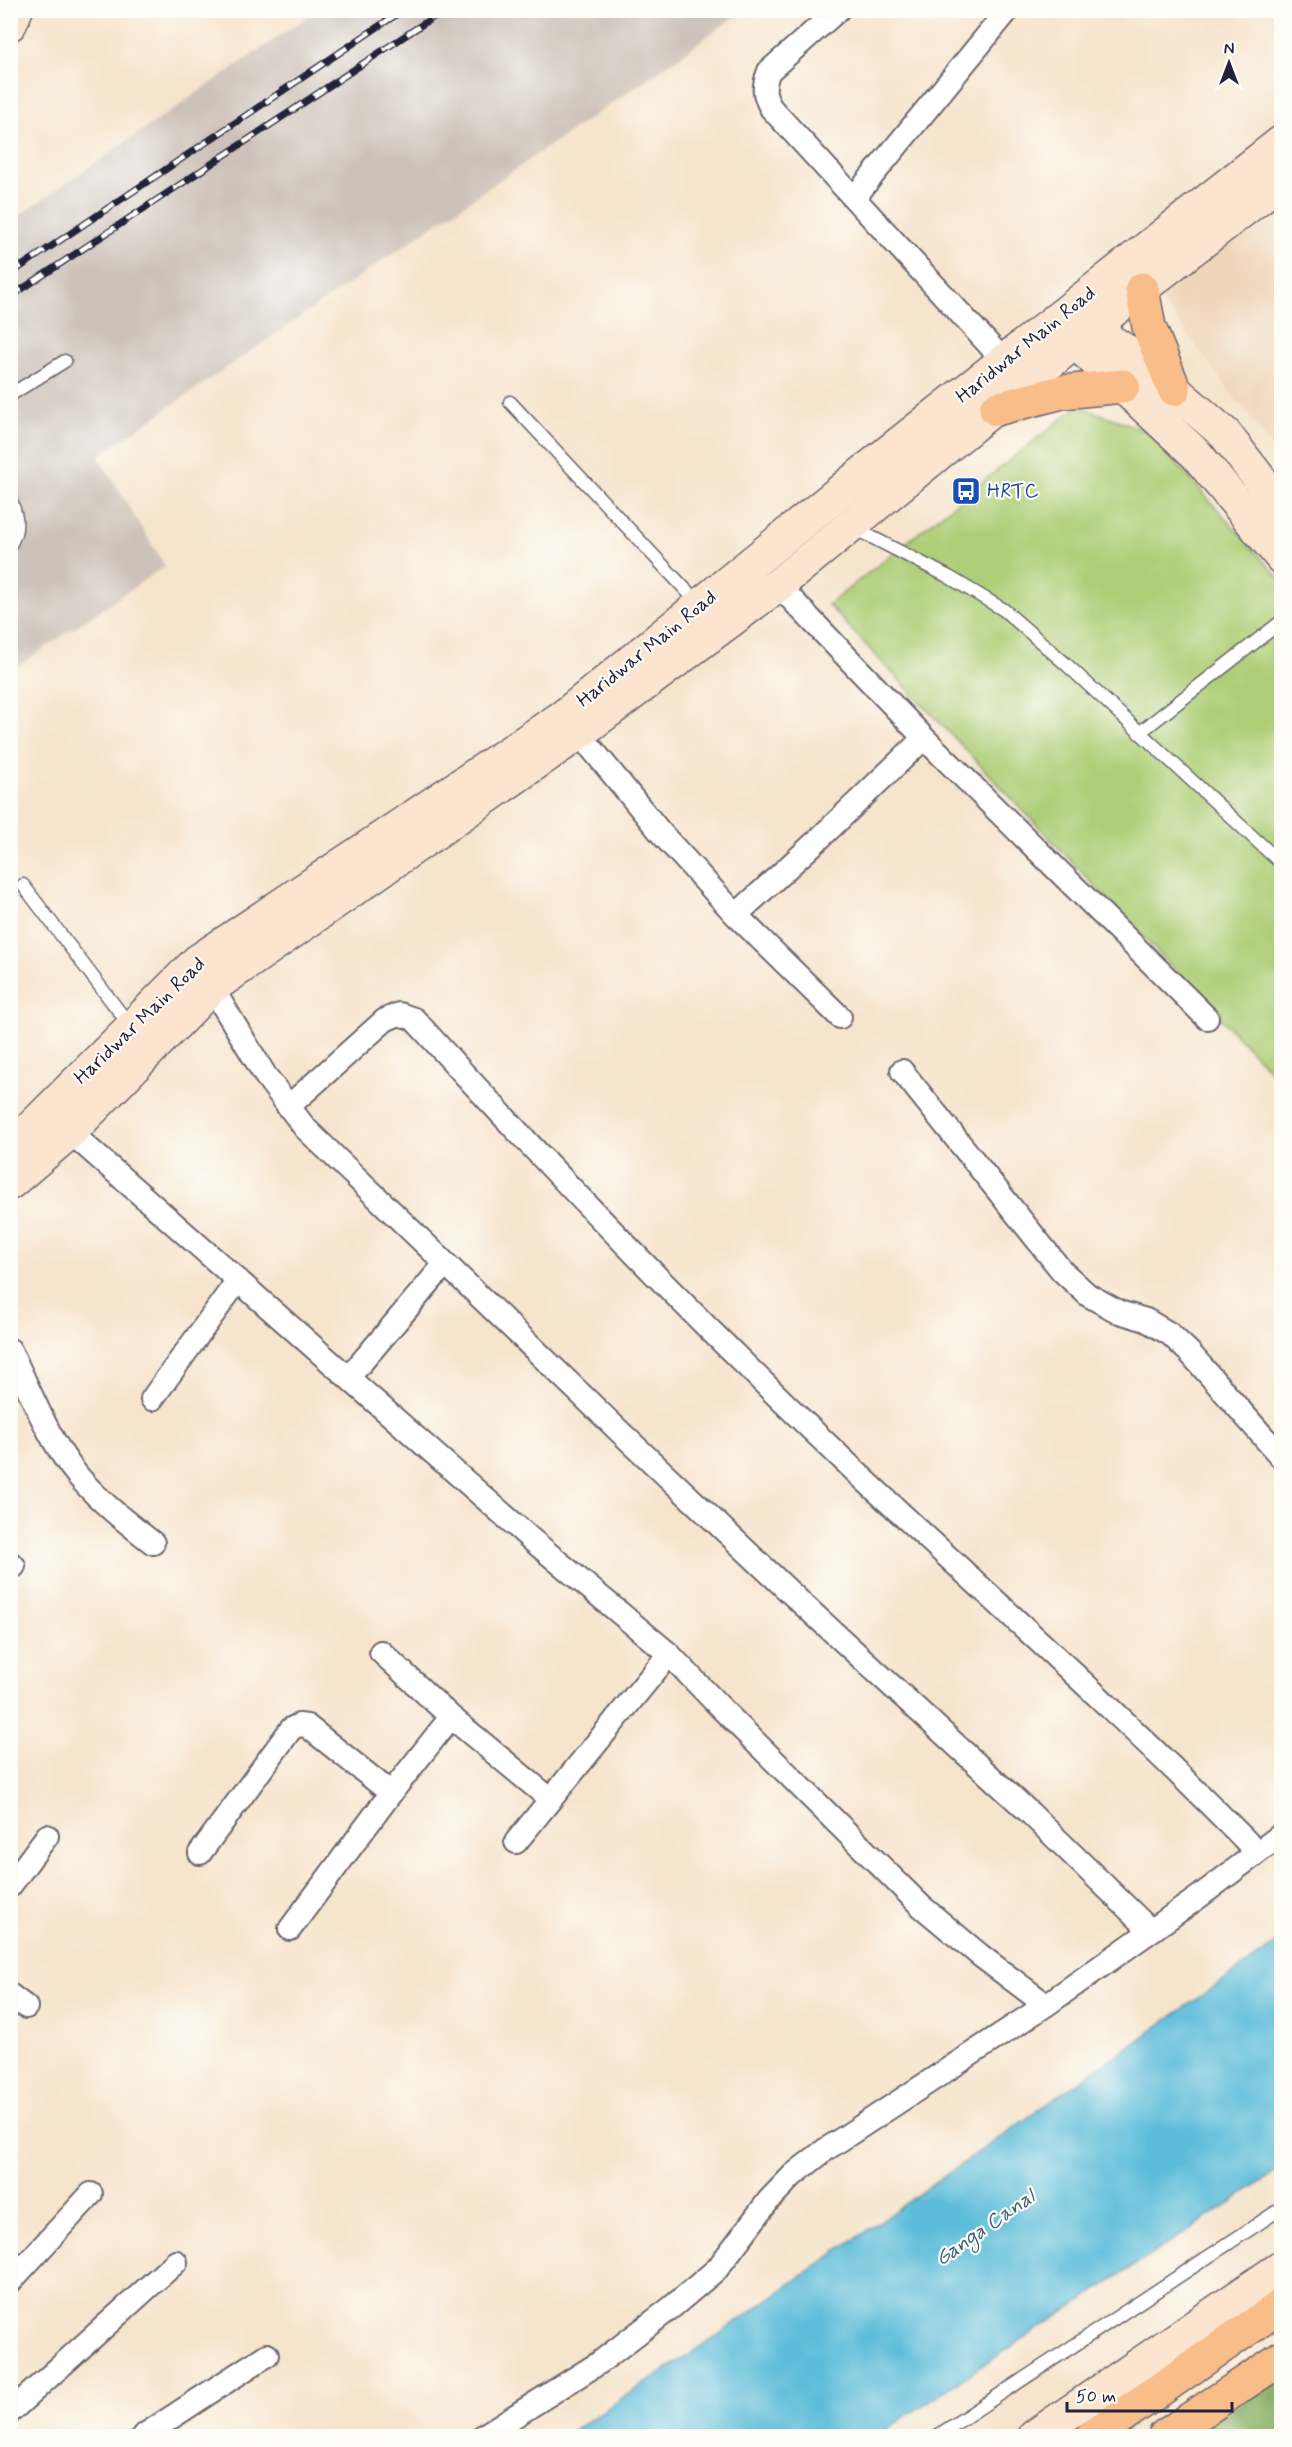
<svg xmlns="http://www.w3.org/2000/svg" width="1292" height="2447" font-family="Mynerve,sans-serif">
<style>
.built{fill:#efd6bb}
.industrial{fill:#cdc2b9}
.green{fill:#adce76;stroke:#687858;stroke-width:1.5}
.forest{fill:#8ab167;stroke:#566a51;stroke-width:1.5}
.water{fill:#5bbcd9;stroke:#3e6f8a;stroke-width:1.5}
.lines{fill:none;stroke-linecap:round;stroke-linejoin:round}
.lane-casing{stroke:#6c666e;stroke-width:15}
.street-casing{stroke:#6c666e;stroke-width:26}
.secondary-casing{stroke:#6c666e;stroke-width:36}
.primary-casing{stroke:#6c666e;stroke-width:36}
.highway-casing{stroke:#6c666e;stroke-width:36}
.lane{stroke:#fff;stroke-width:12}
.street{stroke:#fff;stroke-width:22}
.secondary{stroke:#fce5d0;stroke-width:33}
.primary{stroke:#f8bd89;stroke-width:33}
.highway{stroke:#f8bd89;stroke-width:33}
.rail-casing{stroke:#22223b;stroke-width:7}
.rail{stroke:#fdfcf7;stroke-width:4.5;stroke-dasharray:14;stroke-linecap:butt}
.labels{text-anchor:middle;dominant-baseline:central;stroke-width:4.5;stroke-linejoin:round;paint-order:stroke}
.street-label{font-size:20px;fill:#22223b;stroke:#fdfcf7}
.transit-label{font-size:20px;fill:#164399;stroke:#fdfcf7;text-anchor:start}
.water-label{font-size:21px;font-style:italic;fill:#39607a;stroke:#fdfcf7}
</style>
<rect width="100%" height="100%" fill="#fdfcf7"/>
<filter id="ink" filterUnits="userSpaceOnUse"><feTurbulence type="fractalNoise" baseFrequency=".0167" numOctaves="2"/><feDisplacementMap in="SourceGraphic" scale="12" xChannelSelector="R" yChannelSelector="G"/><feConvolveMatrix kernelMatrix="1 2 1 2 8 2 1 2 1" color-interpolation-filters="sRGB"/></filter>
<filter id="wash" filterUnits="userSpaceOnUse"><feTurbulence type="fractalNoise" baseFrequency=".008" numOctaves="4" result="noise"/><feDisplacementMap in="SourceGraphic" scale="24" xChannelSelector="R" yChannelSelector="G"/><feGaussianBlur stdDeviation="1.35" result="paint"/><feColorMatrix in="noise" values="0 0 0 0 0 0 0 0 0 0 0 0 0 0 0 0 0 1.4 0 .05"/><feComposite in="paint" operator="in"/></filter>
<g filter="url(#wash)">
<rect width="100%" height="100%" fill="#f6e4cc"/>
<!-- built -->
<path class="built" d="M 1281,204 L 1281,460 L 1160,298 Z"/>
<!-- industrial -->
<path class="industrial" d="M 316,11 L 742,11 L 679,57 L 98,456 L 165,566 L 11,671 L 11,221 Z"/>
<!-- green -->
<path class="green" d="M 1078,406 L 1147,431 L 1281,580 L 1281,1082 L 828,605 Z"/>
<!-- forest -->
<path class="forest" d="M 1281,2376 L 1281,2436 L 1193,2436 Z"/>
<!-- water -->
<path class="water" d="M 1281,1940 L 1281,2169 L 876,2436 L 565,2436 L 715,2337 Z"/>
</g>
<g filter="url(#ink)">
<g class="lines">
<!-- lane casing -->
<g class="lane-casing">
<path id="lane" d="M 10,395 L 65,361
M 510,402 L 700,605
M 10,498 C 17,515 20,528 10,545
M 852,527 L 949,577 L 1004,610 L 1067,665 L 1282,864
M 1139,733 L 1282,621
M 23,885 L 131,1027
M 937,2436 L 1282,2208"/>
</g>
<!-- street casing -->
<g class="street-casing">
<path id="street" d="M 838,10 L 769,71 C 763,86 763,94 771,108 L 1005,362
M 854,198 L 1008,10
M 778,585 L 924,738 L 1207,1018
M 570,722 L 661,833 L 736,915 L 840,1017
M 736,915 L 821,837 L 924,738
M 205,976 L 265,1075 L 305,1128 L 617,1429 L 795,1597 L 1030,1813 L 1150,1930
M 902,1071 L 1062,1271 L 1088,1295 L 1119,1312 L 1146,1320 L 1170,1334 L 1190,1353 L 1282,1458
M 288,1107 L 385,1020 L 399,1014 L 414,1019 C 555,1175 702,1326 855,1471 C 990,1597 1128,1720 1257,1852
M 70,1132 L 532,1540 L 669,1654 L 722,1709 L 921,1906 L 981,1956 L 1046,2005
M 10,1350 C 31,1392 48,1440 78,1476 C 100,1502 126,1522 153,1543
M 349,1377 L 445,1264
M 152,1399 L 238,1280
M 10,1563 L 14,1566
M 381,1652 L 451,1717 L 550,1799
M 516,1842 L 669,1654
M 200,1853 L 291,1729 L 299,1725 L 307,1726 L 391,1793
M 10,1886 L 47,1836
M 290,1929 L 391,1793 L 451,1717
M 10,1995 L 26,2007
M 10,2282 L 91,2194
M 10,2412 L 176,2262
M 143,2436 L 267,2355
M 483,2436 L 599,2363 L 672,2307 L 717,2269 L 769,2200 L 793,2175 L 825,2150 L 1046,2005 L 1196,1899 L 1282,1834"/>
</g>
<!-- secondary casing -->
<g class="secondary-casing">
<path id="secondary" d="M 10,24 L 16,10
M 1081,311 L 1110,341 L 1137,358 L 1225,434 L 1282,508
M 1061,329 L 1197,455 L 1282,558
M 10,1149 L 198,961 L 564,716 L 891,450 L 1282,142
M 10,1183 L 70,1132 L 211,988 L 579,733 L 778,585 L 1115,309 L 1282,180
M 1035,2436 L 1282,2267"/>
</g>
<!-- primary casing -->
<g class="primary-casing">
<path id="primary" d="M 1142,289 L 1149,327 L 1174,389
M 996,409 L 1062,392 L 1123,386"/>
</g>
<!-- highway casing -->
<g class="highway-casing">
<path id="highway" d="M 1093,2436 L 1282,2305
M 1165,2436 L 1282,2358"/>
</g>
<!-- lane -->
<use href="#lane" class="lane"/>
<!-- street -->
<use href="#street" class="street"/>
<!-- secondary -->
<use href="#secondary" class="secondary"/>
<!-- primary -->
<use href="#primary" class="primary"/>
<!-- highway -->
<use href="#highway" class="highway"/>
<!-- rail casing -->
<g class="rail-casing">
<path id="rail" d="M 10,274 L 403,10
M 10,297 L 444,10"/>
</g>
<!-- rail -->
<use href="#rail" class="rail"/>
</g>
</g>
<!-- icons -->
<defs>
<g id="bus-square" transform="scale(1.5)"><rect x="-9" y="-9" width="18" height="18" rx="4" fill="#1a4fb4" stroke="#fdfcf7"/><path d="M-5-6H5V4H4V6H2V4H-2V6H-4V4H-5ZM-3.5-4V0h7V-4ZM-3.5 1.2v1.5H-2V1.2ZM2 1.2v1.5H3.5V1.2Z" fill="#fff"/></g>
</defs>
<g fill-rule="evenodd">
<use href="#bus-square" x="966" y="491"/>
</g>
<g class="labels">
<!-- street labels -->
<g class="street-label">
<text transform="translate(1026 345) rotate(-39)">Haridwar Main Road</text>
<text transform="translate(647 649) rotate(-39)">Haridwar Main Road</text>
<text transform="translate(140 1021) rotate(-44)">Haridwar Main Road</text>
</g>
<!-- transit labels -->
<g class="transit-label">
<text x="987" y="491">HRTC</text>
</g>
<!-- water labels -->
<g class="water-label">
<text transform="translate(985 2228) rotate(-35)">Ganga Canal</text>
</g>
</g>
<!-- margin -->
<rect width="1292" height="2447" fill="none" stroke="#fdfcf7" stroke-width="36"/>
<!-- north arrow -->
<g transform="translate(1229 63)" stroke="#fdfcf7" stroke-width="4.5" paint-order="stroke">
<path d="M0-4.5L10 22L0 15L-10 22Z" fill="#22223b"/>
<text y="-9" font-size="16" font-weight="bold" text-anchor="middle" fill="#22223b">N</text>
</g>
<!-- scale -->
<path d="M1067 2402v9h165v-9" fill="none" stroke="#22223b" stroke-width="3"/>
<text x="1076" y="2402" font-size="18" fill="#22223b" stroke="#fdfcf7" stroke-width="4.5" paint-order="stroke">50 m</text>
</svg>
